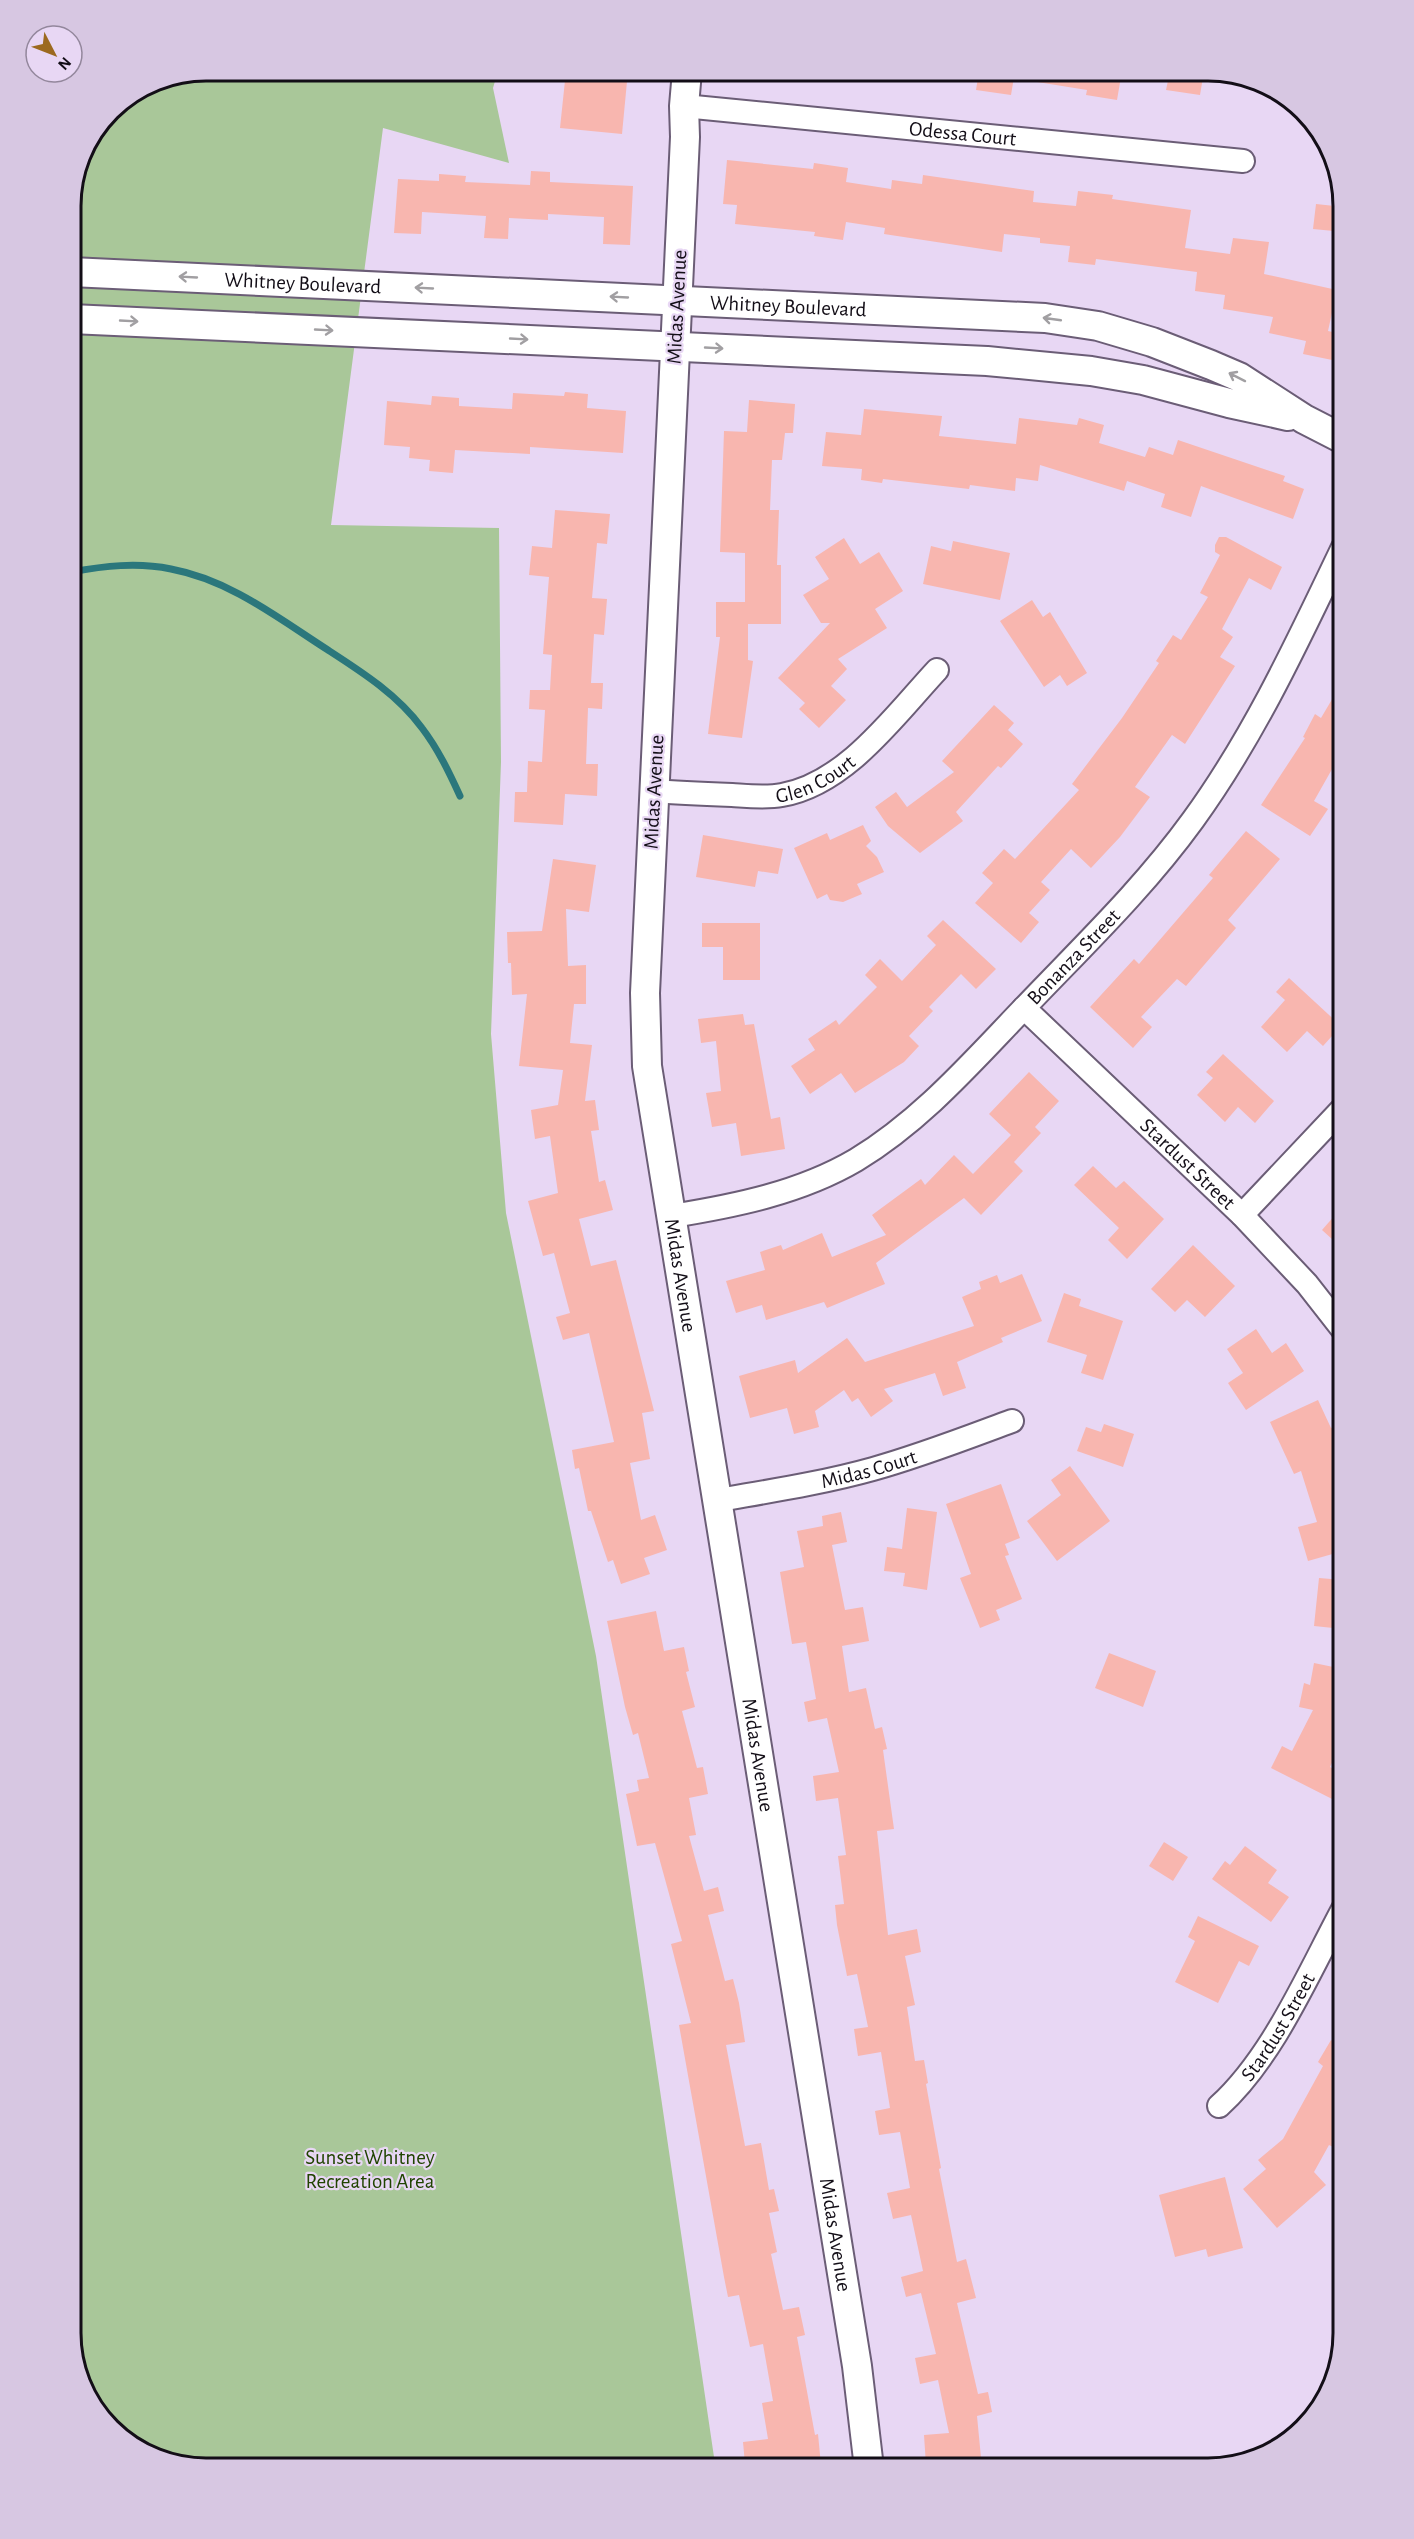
<svg xmlns="http://www.w3.org/2000/svg" width="1414" height="2539" font-family="'Alegreya Sans',sans-serif">
<style>
.green{fill:#a9c799}
.lines{fill:none;stroke-linecap:round;stroke-linejoin:round}
.stream{stroke:#2b777c;stroke-width:7}
.building{fill:#f8b6af}
.minor-casing{stroke:#6b5d76;stroke-width:26}
.tertiary-casing{stroke:#6b5d76;stroke-width:32}
.minor{stroke:#fff;stroke-width:22}
.tertiary{stroke:#fff;stroke-width:28}
.oneway{stroke:#a19fa2}
.labels{text-anchor:middle;dominant-baseline:central;stroke-width:4.5;stroke-linejoin:round;paint-order:stroke}
.street-label{font-size:21px;fill:#130e17;stroke:#e8d7f4}
.park-label{font-size:21px;fill:#204400;stroke:#e8d7f4}
.rim{fill:none;stroke:#130e17;stroke-width:3}
</style>
<rect width="100%" height="100%" fill="#e8d7f4"/>
<!-- green -->
<path class="green" d="M 206,71 L 498,71 L 493,88 L 509,163 L 383,128 L 331,525 L 499,528 L 501,762 L 491,1034 L 506,1213 L 596,1656 L 714,2457 L 712,2468 L 198,2468 L 131,2445 L 81,2385 L 71,2333 L 71,198 L 81,154 L 110,110 L 155,81 Z"/>
<g class="lines">
<!-- stream -->
<path class="stream" d="M 71,572 C 104,566 137,562 171,569 C 230,580 278,618 328,650 C 362,672 398,695 422,728 C 438,749 449,772 460,796"/>
</g>
<!-- building -->
<path class="building" d="M 566,71 L 628,71 L 622,134 L 560,128 Z
M 979,71 L 1015,71 L 1011,95 L 976,90 Z
M 1032,71 L 1122,71 L 1117,100 L 1086,95 L 1087,90 L 1031,81 Z
M 1170,71 L 1204,71 L 1200,95 L 1166,90 Z
M 727,160 L 813,169 L 814,163 L 848,168 L 846,182 L 891,189 L 892,180 L 922,184 L 923,175 L 1034,191 L 1033,202 L 1076,206 L 1078,191 L 1113,195 L 1112,199 L 1191,210 L 1185,248 L 1230,254 L 1233,238 L 1269,242 L 1264,274 L 1337,290 L 1328,331 L 1342,334 L 1337,361 L 1303,354 L 1306,341 L 1269,333 L 1273,317 L 1223,309 L 1225,295 L 1195,291 L 1197,272 L 1096,259 L 1095,265 L 1068,262 L 1070,246 L 1040,243 L 1040,238 L 1004,234 L 1002,252 L 884,234 L 885,228 L 846,222 L 843,240 L 814,236 L 815,232 L 735,224 L 737,205 L 723,204 Z
M 531,171 L 550,172 L 550,182 L 633,186 L 630,245 L 603,244 L 604,217 L 548,214 L 548,220 L 509,218 L 508,239 L 484,238 L 486,216 L 422,212 L 421,234 L 394,233 L 398,179 L 439,181 L 439,174 L 466,176 L 465,182 L 530,185 Z
M 1316,204 L 1344,207 L 1344,232 L 1313,229 Z
M 565,392 L 588,394 L 587,408 L 626,411 L 623,453 L 530,447 L 530,454 L 455,450 L 453,473 L 429,471 L 430,460 L 409,458 L 410,447 L 384,445 L 387,401 L 431,405 L 432,396 L 459,398 L 459,406 L 512,409 L 513,393 L 564,396 Z
M 749,400 L 795,404 L 793,433 L 785,433 L 782,460 L 772,460 L 770,510 L 779,510 L 777,565 L 781,565 L 781,624 L 748,624 L 748,660 L 753,661 L 742,738 L 708,734 L 720,637 L 716,637 L 716,602 L 745,602 L 745,553 L 720,552 L 724,431 L 747,432 Z
M 864,409 L 942,416 L 939,436 L 1016,444 L 1019,418 L 1077,425 L 1079,418 L 1104,425 L 1099,443 L 1145,457 L 1149,447 L 1173,455 L 1178,440 L 1285,476 L 1283,481 L 1304,489 L 1293,519 L 1201,486 L 1191,517 L 1161,507 L 1165,494 L 1127,481 L 1124,491 L 1040,465 L 1038,481 L 1016,478 L 1015,491 L 970,485 L 969,489 L 883,479 L 882,483 L 861,480 L 862,469 L 822,466 L 826,432 L 861,435 Z
M 555,510 L 610,514 L 607,544 L 597,543 L 592,598 L 607,599 L 604,635 L 594,634 L 591,683 L 603,683 L 602,709 L 588,708 L 586,764 L 598,764 L 597,796 L 565,794 L 563,825 L 514,822 L 515,792 L 527,792 L 528,761 L 542,762 L 545,710 L 529,709 L 530,690 L 550,690 L 552,655 L 543,654 L 549,577 L 529,575 L 532,546 L 552,548 Z
M 1219,537 L 1226,537 L 1282,567 L 1271,590 L 1249,578 L 1222,629 L 1233,637 L 1220,657 L 1235,666 L 1185,744 L 1172,735 L 1135,787 L 1150,797 L 1120,837 L 1091,868 L 1071,849 L 1041,882 L 1050,890 L 1029,913 L 1039,922 L 1021,943 L 975,903 L 993,883 L 982,873 L 1004,849 L 1015,859 L 1079,790 L 1072,784 L 1122,718 L 1159,663 L 1156,661 L 1173,635 L 1181,640 L 1208,597 L 1200,593 L 1220,555 L 1215,552 L 1215,545 Z
M 844,538 L 860,564 L 879,552 L 903,591 L 875,609 L 887,628 L 838,659 L 847,669 L 831,686 L 846,700 L 819,728 L 799,709 L 805,703 L 778,678 L 830,623 L 821,623 L 803,595 L 829,579 L 815,557 Z
M 953,541 L 1010,553 L 1000,600 L 923,584 L 931,546 L 951,551 Z
M 1032,600 L 1043,617 L 1050,612 L 1087,673 L 1067,686 L 1060,675 L 1044,687 L 1000,621 Z
M 1344,679 L 1344,748 L 1314,801 L 1328,809 L 1310,836 L 1261,805 L 1305,738 L 1303,737 L 1315,714 L 1321,718 Z
M 994,705 L 1014,723 L 1008,730 L 1023,744 L 1001,768 L 998,766 L 956,812 L 963,821 L 920,853 L 888,826 L 875,807 L 896,792 L 907,807 L 954,772 L 942,761 Z
M 863,825 L 871,841 L 866,846 L 877,857 L 884,872 L 857,884 L 862,894 L 843,902 L 830,900 L 827,894 L 817,899 L 794,848 L 827,833 L 830,840 Z
M 1246,831 L 1280,859 L 1228,920 L 1236,928 L 1186,986 L 1177,979 L 1141,1017 L 1152,1027 L 1133,1048 L 1090,1007 L 1134,959 L 1139,964 L 1213,878 L 1209,875 Z
M 703,835 L 783,849 L 778,874 L 758,871 L 755,887 L 696,877 Z
M 553,859 L 596,865 L 589,912 L 566,909 L 568,966 L 586,965 L 586,1004 L 574,1004 L 570,1043 L 592,1045 L 585,1101 L 595,1100 L 599,1130 L 591,1131 L 599,1182 L 605,1180 L 613,1210 L 579,1219 L 591,1266 L 616,1260 L 654,1411 L 642,1413 L 650,1459 L 630,1463 L 641,1520 L 655,1515 L 667,1550 L 644,1558 L 650,1574 L 621,1584 L 613,1560 L 608,1562 L 591,1511 L 588,1511 L 579,1468 L 575,1469 L 572,1450 L 614,1442 L 589,1333 L 563,1340 L 556,1317 L 570,1313 L 554,1253 L 543,1256 L 528,1201 L 558,1193 L 550,1136 L 535,1139 L 531,1110 L 558,1105 L 563,1070 L 519,1066 L 527,994 L 512,995 L 511,963 L 508,963 L 507,932 L 542,931 Z
M 943,920 L 996,969 L 976,989 L 961,974 L 929,1007 L 933,1011 L 909,1036 L 919,1046 L 904,1062 L 855,1093 L 841,1073 L 810,1094 L 791,1066 L 815,1050 L 808,1039 L 836,1020 L 839,1025 L 877,987 L 865,975 L 880,959 L 902,981 L 936,945 L 927,936 Z
M 702,923 L 760,923 L 760,980 L 723,980 L 723,947 L 702,947 Z
M 1289,978 L 1341,1026 L 1323,1046 L 1307,1031 L 1287,1052 L 1261,1027 L 1285,1000 L 1276,992 Z
M 743,1014 L 745,1025 L 754,1024 L 771,1119 L 780,1117 L 785,1149 L 741,1156 L 736,1123 L 712,1127 L 706,1093 L 721,1091 L 716,1041 L 701,1043 L 698,1019 Z
M 1223,1054 L 1274,1101 L 1255,1123 L 1238,1107 L 1225,1122 L 1197,1095 L 1213,1078 L 1206,1072 Z
M 1029,1072 L 1059,1101 L 1035,1127 L 1041,1133 L 1014,1162 L 1023,1171 L 981,1215 L 964,1198 L 876,1263 L 885,1284 L 827,1308 L 824,1302 L 766,1320 L 762,1305 L 736,1313 L 726,1281 L 765,1270 L 760,1252 L 781,1245 L 783,1250 L 822,1233 L 832,1257 L 886,1235 L 872,1215 L 921,1179 L 925,1185 L 954,1155 L 973,1174 L 1011,1135 L 989,1114 Z
M 1093,1166 L 1116,1188 L 1124,1181 L 1164,1219 L 1127,1259 L 1108,1240 L 1119,1228 L 1074,1185 Z
M 1343,1206 L 1343,1249 L 1322,1230 Z
M 1193,1245 L 1235,1286 L 1205,1317 L 1187,1300 L 1175,1312 L 1151,1289 Z
M 1022,1274 L 1042,1321 L 1001,1338 L 1003,1342 L 957,1362 L 966,1388 L 943,1396 L 935,1373 L 884,1389 L 893,1401 L 871,1417 L 858,1398 L 852,1402 L 844,1390 L 815,1411 L 819,1427 L 794,1434 L 787,1408 L 750,1418 L 739,1376 L 795,1360 L 798,1373 L 847,1338 L 865,1362 L 974,1326 L 962,1297 L 981,1289 L 979,1282 L 997,1275 L 1000,1283 Z
M 1064,1293 L 1081,1299 L 1079,1306 L 1123,1321 L 1103,1380 L 1081,1373 L 1087,1355 L 1047,1342 Z
M 1256,1329 L 1272,1353 L 1286,1343 L 1304,1371 L 1246,1410 L 1228,1383 L 1243,1373 L 1227,1349 Z
M 1318,1400 L 1331,1428 L 1336,1426 L 1343,1443 L 1343,1551 L 1308,1561 L 1298,1527 L 1317,1522 L 1301,1471 L 1294,1474 L 1270,1422 Z
M 1104,1424 L 1134,1434 L 1123,1467 L 1077,1451 L 1086,1427 L 1101,1432 Z
M 1070,1466 L 1110,1521 L 1057,1561 L 1027,1521 L 1061,1495 L 1051,1480 Z
M 1001,1484 L 1020,1538 L 1005,1544 L 1009,1555 L 1005,1556 L 1022,1599 L 996,1610 L 1000,1620 L 980,1628 L 960,1578 L 971,1574 L 946,1504 Z
M 907,1508 L 937,1512 L 927,1590 L 903,1586 L 905,1573 L 884,1571 L 887,1547 L 902,1549 Z
M 841,1512 L 847,1542 L 832,1545 L 845,1610 L 863,1607 L 869,1641 L 842,1646 L 849,1692 L 866,1688 L 875,1729 L 882,1727 L 887,1749 L 883,1750 L 894,1829 L 877,1831 L 888,1935 L 917,1929 L 921,1952 L 905,1956 L 915,2005 L 907,2007 L 915,2061 L 924,2060 L 928,2083 L 926,2084 L 941,2168 L 939,2169 L 957,2262 L 966,2259 L 976,2298 L 957,2303 L 978,2394 L 988,2392 L 992,2412 L 977,2416 L 982,2468 L 934,2468 L 934,2464 L 926,2465 L 924,2435 L 949,2433 L 938,2380 L 920,2384 L 915,2358 L 936,2354 L 921,2293 L 906,2297 L 901,2277 L 923,2271 L 911,2215 L 893,2219 L 887,2193 L 910,2188 L 900,2132 L 879,2135 L 875,2111 L 890,2108 L 881,2052 L 858,2056 L 854,2029 L 868,2027 L 857,1974 L 847,1976 L 837,1925 L 835,1905 L 844,1904 L 838,1856 L 846,1855 L 838,1798 L 816,1801 L 813,1776 L 839,1772 L 827,1718 L 808,1722 L 804,1702 L 816,1699 L 806,1642 L 792,1644 L 780,1572 L 804,1567 L 797,1531 L 823,1526 L 822,1516 Z
M 1319,1578 L 1343,1580 L 1343,1629 L 1314,1626 Z
M 656,1611 L 664,1651 L 684,1647 L 689,1671 L 686,1672 L 695,1707 L 682,1711 L 697,1768 L 703,1767 L 708,1794 L 689,1798 L 696,1835 L 689,1836 L 704,1891 L 718,1887 L 724,1911 L 708,1915 L 725,1981 L 733,1979 L 739,2003 L 745,2042 L 726,2045 L 745,2146 L 761,2143 L 769,2190 L 774,2189 L 779,2211 L 769,2213 L 777,2252 L 771,2254 L 783,2310 L 799,2307 L 805,2335 L 797,2337 L 815,2435 L 818,2434 L 821,2465 L 804,2467 L 804,2468 L 755,2468 L 754,2463 L 745,2464 L 743,2442 L 768,2439 L 762,2403 L 773,2401 L 763,2344 L 750,2347 L 739,2295 L 728,2297 L 724,2277 L 679,2025 L 691,2023 L 671,1944 L 682,1941 L 655,1843 L 637,1846 L 626,1794 L 639,1791 L 637,1780 L 649,1778 L 638,1733 L 633,1735 L 625,1707 L 607,1621 Z
M 1109,1653 L 1156,1671 L 1143,1707 L 1095,1688 Z
M 1314,1663 L 1343,1669 L 1343,1740 L 1330,1767 L 1343,1774 L 1343,1792 L 1338,1802 L 1271,1768 L 1282,1746 L 1292,1751 L 1313,1710 L 1299,1707 L 1304,1683 L 1310,1685 Z
M 1164,1842 L 1188,1857 L 1173,1881 L 1149,1866 Z
M 1245,1846 L 1277,1870 L 1268,1883 L 1289,1897 L 1271,1922 L 1212,1879 L 1225,1861 L 1230,1865 Z
M 1198,1916 L 1259,1946 L 1249,1966 L 1239,1961 L 1218,2003 L 1175,1982 L 1195,1941 L 1188,1937 Z
M 1331,2040 L 1343,2048 L 1343,2110 L 1336,2125 L 1343,2129 L 1343,2139 L 1338,2149 L 1329,2145 L 1314,2172 L 1326,2185 L 1277,2228 L 1243,2189 L 1266,2169 L 1258,2160 L 1283,2139 L 1323,2066 L 1318,2062 Z
M 1225,2177 L 1243,2248 L 1208,2257 L 1206,2249 L 1175,2257 L 1159,2195 Z"/>
<g class="lines">
<!-- minor casing -->
<g class="minor-casing">
<g id="minor">
<path id="s1" d="M 684,106 L 1243,161"/>
<path id="s2" d="M 653,791 C 679,793 705,794 732,795 C 748,796 766,798 782,795 C 846,784 895,715 937,670"/>
<path id="s3" d="M 1024,1008 L 1242,1215 L 1307,1284 L 1343,1330"/>
<path d="M 1242,1215 L 1343,1108"/>
<path id="s4" d="M 672,1216 C 734,1206 800,1193 856,1160 C 922,1120 971,1063 1024,1008 C 1082,947 1143,889 1193,820 C 1254,736 1298,641 1343,547"/>
<path id="s5" d="M 719,1500 C 770,1491 823,1483 873,1469 C 920,1456 966,1438 1012,1421"/>
<path id="s6" d="M 1219,2106 C 1273,2057 1308,1974 1343,1909"/>
</g>
</g>
<!-- tertiary casing -->
<g class="tertiary-casing">
<g id="tertiary">
<path id="s7" d="M 687,71 L 684,106 L 685,137 L 645,993 L 647,1066 L 857,2366 L 869,2468"/>
<path id="s8" d="M 71,272 L 1045,318 L 1098,326 L 1152,342 L 1211,365 L 1239,377 L 1304,419 L 1343,439"/>
<path d="M 71,319 L 987,361 L 1091,371 L 1143,380 L 1229,403 L 1288,416"/>
</g>
</g>
<!-- minor -->
<use href="#minor" class="minor"/>
<!-- tertiary -->
<use href="#tertiary" class="tertiary"/>
</g>
<!-- one-way arrows -->
<defs><path id="oneway-shaft" d="M-6 0H5M1.5-3L5.5 0L1.5 3" fill="none" stroke-width="1.6" stroke-linecap="round" stroke-linejoin="round" transform="scale(1.5)"/></defs>
<g class="oneway">
<use href="#oneway-shaft" transform="translate(188 277) rotate(-177)"/>
<use href="#oneway-shaft" transform="translate(424 288) rotate(-177)"/>
<use href="#oneway-shaft" transform="translate(619 297) rotate(-177)"/>
<use href="#oneway-shaft" transform="translate(1052 319) rotate(-172)"/>
<use href="#oneway-shaft" transform="translate(129 321) rotate(3)"/>
<use href="#oneway-shaft" transform="translate(324 330) rotate(3)"/>
<use href="#oneway-shaft" transform="translate(519 339) rotate(3)"/>
<use href="#oneway-shaft" transform="translate(714 348) rotate(3)"/>
<use href="#oneway-shaft" transform="translate(1237 377) rotate(-153)"/>
</g>
<g class="labels">
<!-- street labels -->
<g class="street-label">
<text stroke="none"><textPath href="#s1" startOffset="280">Odessa Court</textPath></text>
<text stroke="none"><textPath href="#s8" startOffset="232">Whitney Boulevard</textPath></text>
<text stroke="none"><textPath href="#s8" startOffset="718">Whitney Boulevard</textPath></text>
<text transform="translate(677 307) rotate(-87)">Midas Avenue</text>
<text stroke="none"><textPath href="#s2" startOffset="166">Glen Court</textPath></text>
<text transform="translate(654 792) rotate(-87)">Midas Avenue</text>
<text stroke="none"><textPath href="#s4" startOffset="492">Bonanza Street</textPath></text>
<text stroke="none"><textPath href="#s3" startOffset="226">Stardust Street</textPath></text>
<text stroke="none"><textPath href="#s7" startOffset="1208">Midas Avenue</textPath></text>
<text stroke="none"><textPath href="#s5" startOffset="153">Midas Court</textPath></text>
<text stroke="none"><textPath href="#s7" startOffset="1694">Midas Avenue</textPath></text>
<text stroke="none"><textPath href="#s6" startOffset="99">Stardust Street</textPath></text>
<text stroke="none"><textPath href="#s7" startOffset="2180">Midas Avenue</textPath></text>
</g>
<!-- park labels -->
<g class="park-label">
<text x="370" y="2157">Sunset Whitney<tspan x="370" dy="24">Recreation Area</tspan></text>
</g>
</g>
<!-- crop -->
<path d="M0 0H1414V2539H0ZM206 81H1208A125 125 0 0 1 1333 206V2333A125 125 0 0 1 1208 2458H206A125 125 0 0 1 81 2333V206A125 125 0 0 1 206 81Z" fill="#d7c7e2" fill-rule="evenodd"/>
<path class="rim" d="M206 81H1208A125 125 0 0 1 1333 206V2333A125 125 0 0 1 1208 2458H206A125 125 0 0 1 81 2333V206A125 125 0 0 1 206 81Z"/>
<!-- north arrow -->
<g transform="translate(54 54) rotate(132)"><circle r="28" fill="#e8d7f4" stroke="#93879c" stroke-width="1.5"/>
<path d="M0-4.5L10 22L0 15L-10 22Z" fill="#9c691f"/>
<text y="-9" font-size="16" font-weight="bold" text-anchor="middle" fill="#130e17">N</text>
</g>
</svg>
